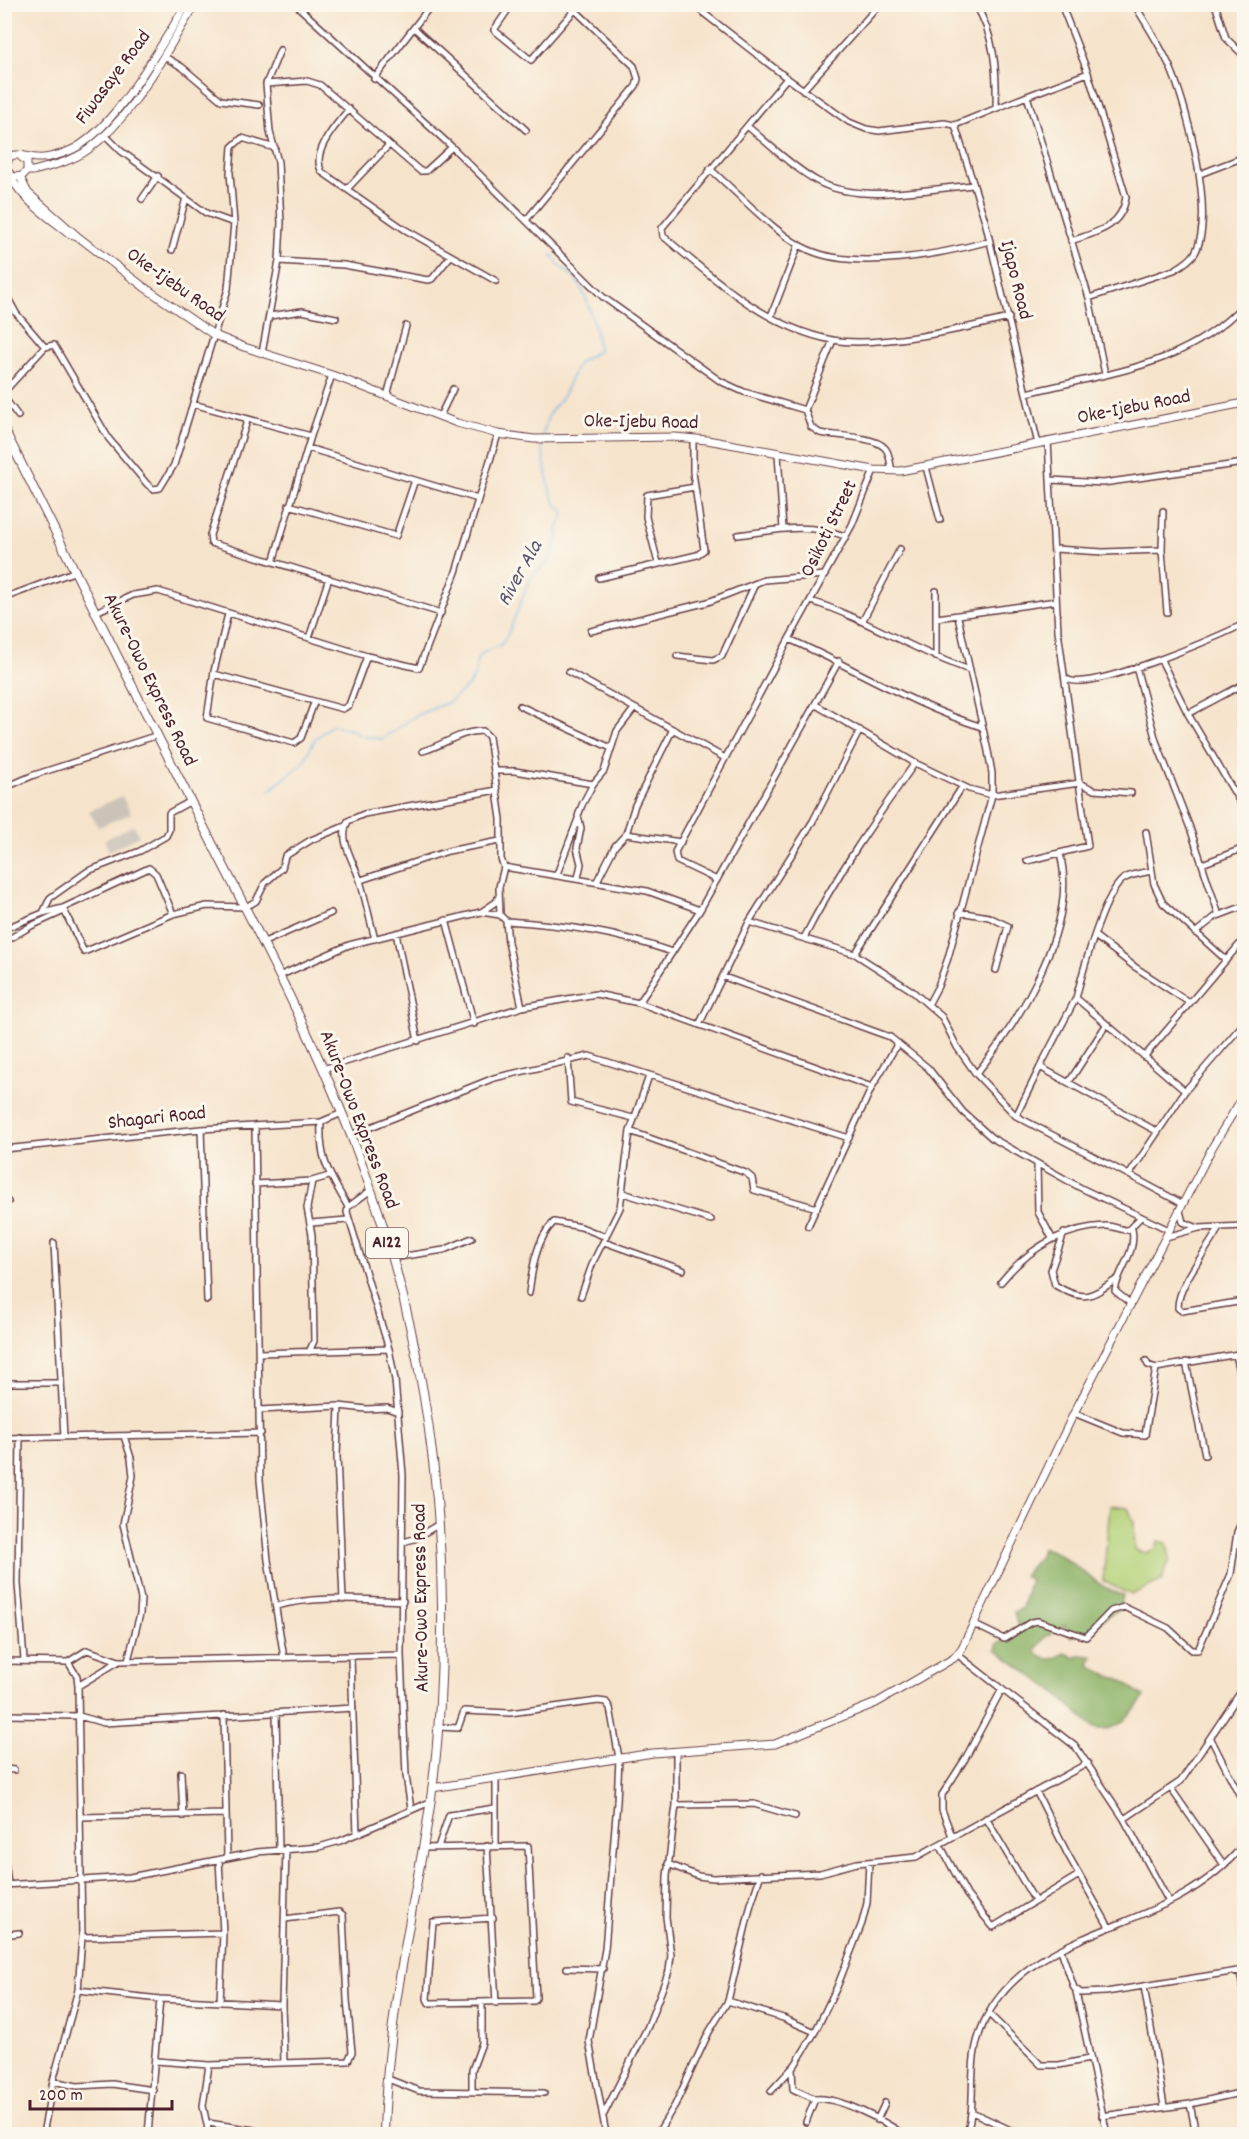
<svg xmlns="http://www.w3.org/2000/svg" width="1249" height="2139" font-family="Dekko,sans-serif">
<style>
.industrial{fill:#cbc3b8}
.green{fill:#b4d279;stroke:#7f7852;stroke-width:1.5}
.forest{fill:#8fb469;stroke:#6c6a4a;stroke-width:1.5}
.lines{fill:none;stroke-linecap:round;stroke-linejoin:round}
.stream{stroke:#73b7e9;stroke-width:1.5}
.minor-casing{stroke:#643c43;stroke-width:8}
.major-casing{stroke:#643c43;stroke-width:9}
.highway-casing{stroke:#643c43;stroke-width:10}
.minor{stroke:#fff;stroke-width:5}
.major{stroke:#fff;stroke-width:7}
.highway{stroke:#fff;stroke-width:8}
.labels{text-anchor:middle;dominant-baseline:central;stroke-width:6;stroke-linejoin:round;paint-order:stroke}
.shield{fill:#fbf7ec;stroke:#7f6065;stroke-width:1.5}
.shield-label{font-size:18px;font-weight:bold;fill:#4a1f2b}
.street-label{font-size:20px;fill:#4a1f2b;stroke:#fbf7ec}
.water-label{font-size:21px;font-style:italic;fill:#58546e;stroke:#fbf7ec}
</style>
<rect width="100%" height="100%" fill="#fbf7ec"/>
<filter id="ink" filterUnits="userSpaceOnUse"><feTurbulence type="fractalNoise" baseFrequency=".0167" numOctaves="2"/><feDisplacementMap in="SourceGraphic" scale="12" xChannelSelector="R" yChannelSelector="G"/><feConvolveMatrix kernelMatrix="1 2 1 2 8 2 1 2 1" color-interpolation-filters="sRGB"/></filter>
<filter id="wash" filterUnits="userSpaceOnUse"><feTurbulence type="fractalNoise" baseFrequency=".008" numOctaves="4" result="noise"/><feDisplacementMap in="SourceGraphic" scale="24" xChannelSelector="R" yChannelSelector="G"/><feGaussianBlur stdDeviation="1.35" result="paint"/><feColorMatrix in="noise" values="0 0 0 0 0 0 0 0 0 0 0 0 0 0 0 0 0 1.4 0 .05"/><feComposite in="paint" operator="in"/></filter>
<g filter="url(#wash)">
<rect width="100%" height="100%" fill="#f6e3cb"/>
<!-- industrial -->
<path class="industrial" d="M 122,796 L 131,814 L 98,827 L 89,811 Z
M 134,825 L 139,836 L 109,851 L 104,840 Z"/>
<!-- green -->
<path class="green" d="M 1110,1506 L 1128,1508 L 1134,1522 L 1135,1550 L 1145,1553 L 1156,1549 L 1158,1541 L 1167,1543 L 1170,1559 L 1161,1581 L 1131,1595 L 1103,1581 Z"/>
<!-- forest -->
<path class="forest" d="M 1042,1548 C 1063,1549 1094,1588 1123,1595 L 1120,1609 C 1106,1615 1097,1626 1084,1635 L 1079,1632 L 1072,1637 L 1065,1632 L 1065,1625 L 1045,1637 L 1036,1649 L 1037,1654 C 1050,1663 1054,1658 1066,1653 L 1075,1658 L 1080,1655 L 1092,1656 L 1089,1665 L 1108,1676 L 1120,1679 L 1144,1697 C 1133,1713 1118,1734 1095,1728 L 1052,1690 L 996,1650 L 998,1643 L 1005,1641 L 1026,1625 L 1018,1627 L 1014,1612 L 1022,1608 L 1030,1579 L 1023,1576 L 1040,1556 Z"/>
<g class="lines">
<!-- stream -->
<path class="stream" d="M 542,437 L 549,414 L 563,396 L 578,363 L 598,351 C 598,335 586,290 575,279 C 567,270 558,267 552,255
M 269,791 L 303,763 L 315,739 L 332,725 L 352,730 L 361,736 L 382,739 L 417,715 L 449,702 L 469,685 L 475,675 L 477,660 L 484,652 L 501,645 L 508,634 L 531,577 L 550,560 L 558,538 L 557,529 L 565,512 C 547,506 545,458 541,442"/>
</g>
</g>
<g filter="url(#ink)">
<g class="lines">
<!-- minor casing -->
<g class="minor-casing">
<path id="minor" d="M 295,4 L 452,147 L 603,297 L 720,381 L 744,392 L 805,410
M 512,4 L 494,30 L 531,60 L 580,4
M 692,4 L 787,78 L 849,122 L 866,129 L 879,131 L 944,123 L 955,125 L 1027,96
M 975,4 C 995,35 997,72 996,108
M 1061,4 L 1088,73 L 1126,197 C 1122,227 1097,232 1071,241
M 1215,4 L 1226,38 L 1244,56
M 414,28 L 526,130
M 163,56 L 182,67 L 221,100 L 259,105
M 1088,73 L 1027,96 L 1089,298 L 1105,374
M 787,78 L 662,228 L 663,236 C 713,278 765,327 832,340 C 879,348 962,329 1009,318
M 374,79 L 432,4
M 266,84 L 307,81 L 320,85 L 420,171 L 426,171 L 452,147
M 803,90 L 880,4
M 349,109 C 337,124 310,152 322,172 L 404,229 L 496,281
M 955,125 L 985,221 L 1038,444
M 747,126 C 769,144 792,167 817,181 C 858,204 928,189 973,185
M 105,135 L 121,151 L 206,213 L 234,223
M 710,169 C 737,192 778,237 809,250 C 856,271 942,254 990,241
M 1200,174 L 1244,157
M 348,188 L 389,145
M 142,199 L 158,176
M 527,219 L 636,86 L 638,79 L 634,66 L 575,10
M 172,250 L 186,198
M 279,261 L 344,265 L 428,280 L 432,279 L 450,257
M 4,291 L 16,313 L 45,347
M 1089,298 L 1174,270 C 1181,266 1190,261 1195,253 C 1216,215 1187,107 1171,69 C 1161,46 1147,25 1134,4
M 270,316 L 302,311 L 336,318
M 771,316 L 799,244
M 833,340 L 805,410 L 811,427 L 820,433 C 834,436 875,436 885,448 C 890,453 890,464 892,471
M 262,353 L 279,261 L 281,223 L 278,162 L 270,132 L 266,84 L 280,50
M 4,392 L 45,347 L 54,345 L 109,439 L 147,484 L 153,489 L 160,488 L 174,465 L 228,289 L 234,223 L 230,173 L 232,147 L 242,138 L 275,148
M 1027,393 C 1106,373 1187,367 1244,304
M 387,396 L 406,326
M 4,397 L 18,416
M 193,404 L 311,436
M 440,416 L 453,389
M 247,421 L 210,535 L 211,543 L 441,613
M 308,448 L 478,499
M 778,454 L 783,529
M 926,467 L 940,520
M 874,470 L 852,525 L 789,639 C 854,668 915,706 982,727
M 1051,480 L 1103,483 L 1244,463
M 289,505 L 396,536 L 415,480
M 738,535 C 777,530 807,522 845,536
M 1055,549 L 1103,552 L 1162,550 L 1163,511
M 1162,550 L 1167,612
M 273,562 L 311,436 L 332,375
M 658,563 L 646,517 L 647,495 L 695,487
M 599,578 L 697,555 L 704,550 L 693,472 L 693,439
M 936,591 L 936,657
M 4,598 L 76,571
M 811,601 C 867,619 915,652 970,670
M 96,612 L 133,595 L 158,591 L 367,656 L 419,668 L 456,572 L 498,434
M 228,614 L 214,671 L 207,718 L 294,743 L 301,738 L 314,703
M 937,618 L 1056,601
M 863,620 L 900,549
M 591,631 L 708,602 L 764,580 L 825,575
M 309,638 L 329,578
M 677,656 L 713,660 L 722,656 L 755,584
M 1161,660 L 1188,714 L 1244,809
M 1136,667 L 1156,741 L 1190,828 L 1219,915
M 569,672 L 725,758
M 214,674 L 343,709 L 349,705 L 367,656
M 1067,679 C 1089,693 1217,637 1244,624
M 816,705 L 915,763 L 969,789 L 992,795 L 1080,783 L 1094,790 L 1131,793
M 520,706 L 611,748
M 1188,714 L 1240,686 L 1244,695
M 423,751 C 444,745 460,731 483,731 L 489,737 L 501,819 L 501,859 L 504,867 L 499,887 L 500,915
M 495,771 L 515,771 L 593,784
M 4,788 L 34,775 L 158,735
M 1146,832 L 1154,884 L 1163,903 L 1226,960
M 626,834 L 681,842
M 1027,861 L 1088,846 L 1058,631 L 1048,441
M 1202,864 L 1244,848
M 504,867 L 647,891 L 700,910
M 1152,871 C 1143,873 1128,874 1121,881 C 1102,900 1083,971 1076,998 L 1185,1091
M 557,874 L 578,819
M 578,878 L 581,864 L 577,848 L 581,828 L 578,816 L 582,805 L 593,784 L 604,771 L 617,731 L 634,709
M 361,880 L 448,851 L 500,841
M 717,880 L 677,861 L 675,852 L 789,639
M 597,881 L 615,846 L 626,834 L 635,805 L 673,729
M 63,908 L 84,952 L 173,914 L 207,906 L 245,907 L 251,904 L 256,901 L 265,883 L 282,868 L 285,856 L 311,840 L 345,826
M 481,912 L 496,902 L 499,896
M 959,912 L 989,917 L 1008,926 L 996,970
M 43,913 L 63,908 L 149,868 L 156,874 L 173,914
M 446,920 L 474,1024
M 506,921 C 567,925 615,932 672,952
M 749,922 L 855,954 L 911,990 L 942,1017 L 957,1047 L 976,1074 L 1016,1116 L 1129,1175
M 4,929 L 43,913 L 50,898 L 88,871 L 140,851 L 166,836 L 169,830 L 169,813 L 191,801
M 396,933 L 418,1041
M 1195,933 L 1215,917 L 1244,906
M 1095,936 L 1135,967 L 1190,1003
M 804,938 C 835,877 876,818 915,763
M 375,939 C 370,921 366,902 361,884 C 356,864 337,841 348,821 L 364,814 L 497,790
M 4,942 L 31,926 L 64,911
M 262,943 L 331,913
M 855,954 L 962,787
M 279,976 L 349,945 L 481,912 L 500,915 L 506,921 L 508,942 L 522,1007
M 724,977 L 890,1037 L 928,1068 L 963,1112 L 992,1138 L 1081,1188 L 1169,1230
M 1076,998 L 1040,1067 L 1158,1132
M 639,1003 L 700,910 L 839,661
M 929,1003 L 938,986 L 948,958 L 992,795 L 992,773 L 988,751 L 958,617
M 699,1025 L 749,922 L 813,821 L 860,730
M 1144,1057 L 1244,939
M 568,1058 L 571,1102 L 633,1118
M 323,1069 L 522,1007 L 596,994 L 639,1003 L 872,1087
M 976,1074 C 1020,1021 1079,924 1060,854
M 1069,1082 L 1106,1025
M 1016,1116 L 1040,1067
M 321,1122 C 319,1162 330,1174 348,1207
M 255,1126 L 260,1480 L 268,1560 L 284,1658
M 201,1129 L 207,1300
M 630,1131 L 746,1173 L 752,1178 L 754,1190 L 817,1208
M 351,1135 L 494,1078 L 589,1056 L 849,1138
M 4,1149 L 201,1129 L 321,1122 L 342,1113
M 1037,1164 L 1038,1212 L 1052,1238
M 312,1181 L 329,1176
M 255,1184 L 312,1181 L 307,1208 L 312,1235 L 314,1341 L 309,1352
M 371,1190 L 348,1207 L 347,1212 L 389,1349 L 395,1380 L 403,1475 L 401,1655 L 406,1776 L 411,1809
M 623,1193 L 711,1220
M 4,1204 L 8,1202
M 1183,1204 L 1129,1175 L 1185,1091 L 1244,1023
M 1180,1211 L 1183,1222 L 1198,1228
M 311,1223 L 347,1220
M 808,1226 L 872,1087 L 898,1043
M 1219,1228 C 1208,1249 1177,1286 1178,1308 L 1182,1311 L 1244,1301
M 1064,1233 L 1051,1270 L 1055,1285 C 1084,1303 1091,1297 1117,1279
M 1166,1237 L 1199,1228 L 1244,1226
M 604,1242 L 683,1270
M 54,1243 L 64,1437
M 392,1258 L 444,1250 L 472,1238
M 1001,1282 C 1028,1249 1061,1228 1105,1226 C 1113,1225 1119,1230 1128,1230 L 1140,1218
M 529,1293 C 532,1270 536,1239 554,1222 L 581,1227 L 606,1237
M 581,1296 L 593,1262 L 620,1208 L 630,1131 L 649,1076
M 1131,1304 L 1115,1291 C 1118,1268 1137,1254 1132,1229
M 259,1353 L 389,1349
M 1236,1355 L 1244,1391
M 1146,1361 L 1148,1365 L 1156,1368 L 1244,1353
M 1186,1362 L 1205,1455
M 4,1363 L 5,1383
M 4,1383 L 61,1383
M 339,1406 L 337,1456 L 343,1600
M 259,1410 L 339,1406 L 366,1409 L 387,1408 L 398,1412
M 1074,1413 L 1123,1433 L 1145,1435 L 1156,1368
M 124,1436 L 131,1458 L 133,1476 L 123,1524 L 141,1599 L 140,1614 L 128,1660
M 20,1437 L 18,1584 L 24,1660
M 4,1438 L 261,1433
M 403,1542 L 414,1539 L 439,1524
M 277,1606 C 316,1595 362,1600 403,1601
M 973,1624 L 1004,1639 L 1031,1622 L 1038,1621 L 1086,1637 L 1111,1611 L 1124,1607 L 1168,1628 L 1192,1650 L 1198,1650 L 1231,1574 L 1237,1532 L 1244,1517
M 87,1650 L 119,1661 L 78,1686 L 77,1676 L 68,1662 Z
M 958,1655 L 1076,1747 L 1124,1819 L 1181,1781 L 1244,1687
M 351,1658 L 357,1834
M 4,1661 L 68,1662
M 119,1661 L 401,1655
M 276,1714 L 279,1849
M 4,1715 L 79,1716 L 104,1723 L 353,1708
M 224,1715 L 227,1857
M 439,1727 L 458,1728 L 464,1711 L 510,1713 L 598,1701 L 606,1702 L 610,1708 L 619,1758 L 617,1802 L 605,1949 L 589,2041 L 606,2134
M 1211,1739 L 1244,1804
M 4,1769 L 14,1770
M 181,1773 L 183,1816
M 496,1779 L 496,1845
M 1172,1790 L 1224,1865
M 1036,1791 L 1067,1853 L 1109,1927
M 676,1805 L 754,1804 L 795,1816
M 80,1817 L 225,1814
M 986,1818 L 1035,1901
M 1124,1819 L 1169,1902
M 952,1836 L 942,1810 L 942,1795 L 965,1759 L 1002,1689
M 940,1845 L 967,1895 L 993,1927 L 1079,1875
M 487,1846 L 496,2003
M 438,1847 L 449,1815 L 495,1808
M 423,1848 L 528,1846 L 536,1998 L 534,2001 L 429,2003 L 427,1999 L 433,1922 L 493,1918
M 4,1853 L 8,1885
M 219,1860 L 223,1933 L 220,2002
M 668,1864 L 698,1876 L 713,1878 L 820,1873 L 857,1863 L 916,1857 L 1088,1763
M 4,1885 L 130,1877 L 257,1852 L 319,1847 L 340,1841 L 430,1802
M 4,1935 L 19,1933
M 82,1937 L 223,1933
M 1061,1950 L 1074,1988 L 1081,1993 L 1106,1992 L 1244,1970
M 567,1968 L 603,1969
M 1240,1971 L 1244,1996
M 1144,1986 L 1164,2106
M 78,1990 L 160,1999 L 282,2005
M 1076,1992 L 1107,2134
M 728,2001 L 783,2018 L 815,2032 L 837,1987 L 862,1923 L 867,1903 L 869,1862
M 989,2014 L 1041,2065 L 1059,2065 L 1089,2059
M 156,2061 L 209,2065 L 348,2061 L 352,2052 L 347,2000 L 343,1915 L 339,1912 L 285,1919
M 284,2062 L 282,2005 L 286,1848
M 792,2069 L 793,2089 L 815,2099 L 806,2122
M 388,2079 L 419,2091 L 544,2093
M 53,2081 L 77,2086 L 112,2084 L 153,2090
M 771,2091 L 795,2065 L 815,2032
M 472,2092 L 472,2070 L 482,2043 L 482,2003
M 815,2099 C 838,2096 884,2121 903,2134
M 972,2112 L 1019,2134
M 604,2114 L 648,2026 L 669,1971 L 671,1955 L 666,1917 L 667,1876 L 676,1805 L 676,1752
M 1102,2116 L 1190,2104
M 877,2120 L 885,2103
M 208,2123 L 254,2130 L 261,2134
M 43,2134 L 53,2081 L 78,1990 L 82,1937 L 78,1686
M 148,2134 L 160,1999
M 209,2134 L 203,2106 L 209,2065
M 657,2134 L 675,2105 L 709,2032 L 728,2001 L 751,1904 L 761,1874
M 967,2134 C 978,2096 965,2064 984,2022 C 1020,1945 1114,1933 1181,1896 C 1204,1883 1227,1865 1244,1844
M 1196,2134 L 1190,2104 L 1244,2092"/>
</g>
<!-- major casing -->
<g class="major-casing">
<path id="major" d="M 19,155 L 27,162 L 27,171 L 22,176 L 13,177 L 5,168 L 10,156 C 19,153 28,157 37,158 C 48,159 59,155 69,151 C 114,132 160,46 187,4
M 27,171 L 33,171 C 52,166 73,161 89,149 C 136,114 164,52 196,4
M 10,176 C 24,201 47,216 70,234 L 77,236
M 20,177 L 28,193 L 77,236 L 144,287 L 214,335 L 244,347 L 332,375 L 457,423 L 498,434 L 534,439 L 675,437 L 707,440 L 874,470 L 900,471 L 1244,403
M 432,1788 L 653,1753 L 775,1744 L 876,1703 L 954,1658 L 962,1648 L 1074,1413 L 1213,1146 L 1244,1095"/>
</g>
<!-- highway casing -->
<g class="highway-casing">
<path id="highway" d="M 4,429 C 66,554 128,678 191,802 C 255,928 324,1053 370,1187 C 417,1320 441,1464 442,1605 C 443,1686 438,1768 423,1848 C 406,1943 386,2038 384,2134"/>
</g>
<!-- minor -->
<use href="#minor" class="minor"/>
<!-- major -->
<use href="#major" class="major"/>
<!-- highway -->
<use href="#highway" class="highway"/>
</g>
</g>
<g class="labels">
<!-- shield labels -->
<rect class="shield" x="366" y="1228" width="42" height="30" rx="4.5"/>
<g class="shield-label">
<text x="387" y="1243">A122</text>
</g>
<!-- street labels -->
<g class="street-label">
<text transform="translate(114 78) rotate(-53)">Fiwasaye Road</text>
<text transform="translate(1015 280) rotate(76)">Ijapo Road</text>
<text transform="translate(175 286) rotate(35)">Oke-Ijebu Road</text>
<text transform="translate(1134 408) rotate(-11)">Oke-Ijebu Road</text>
<text transform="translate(641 423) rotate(1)">Oke-Ijebu Road</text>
<text transform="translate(830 529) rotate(-64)">Osikoti Street</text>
<text transform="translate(149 680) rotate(64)">Akure-Owo Express Road</text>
<text transform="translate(157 1119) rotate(-6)">Shagari Road</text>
<text transform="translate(358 1120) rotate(69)">Akure-Owo Express Road</text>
<text transform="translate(422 1598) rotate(-91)">Akure-Owo Express Road</text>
</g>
<!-- water labels -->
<g class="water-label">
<text transform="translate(521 574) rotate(-61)">River Ala</text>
</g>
</g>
<!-- margin -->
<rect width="1249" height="2139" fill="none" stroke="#fbf7ec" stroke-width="24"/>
<!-- scale -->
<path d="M30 2100v9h142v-9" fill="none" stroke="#4a1f2b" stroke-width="3"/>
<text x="39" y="2100" font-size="18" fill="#4a1f2b" stroke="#fbf7ec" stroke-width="4.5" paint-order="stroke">200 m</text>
</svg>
